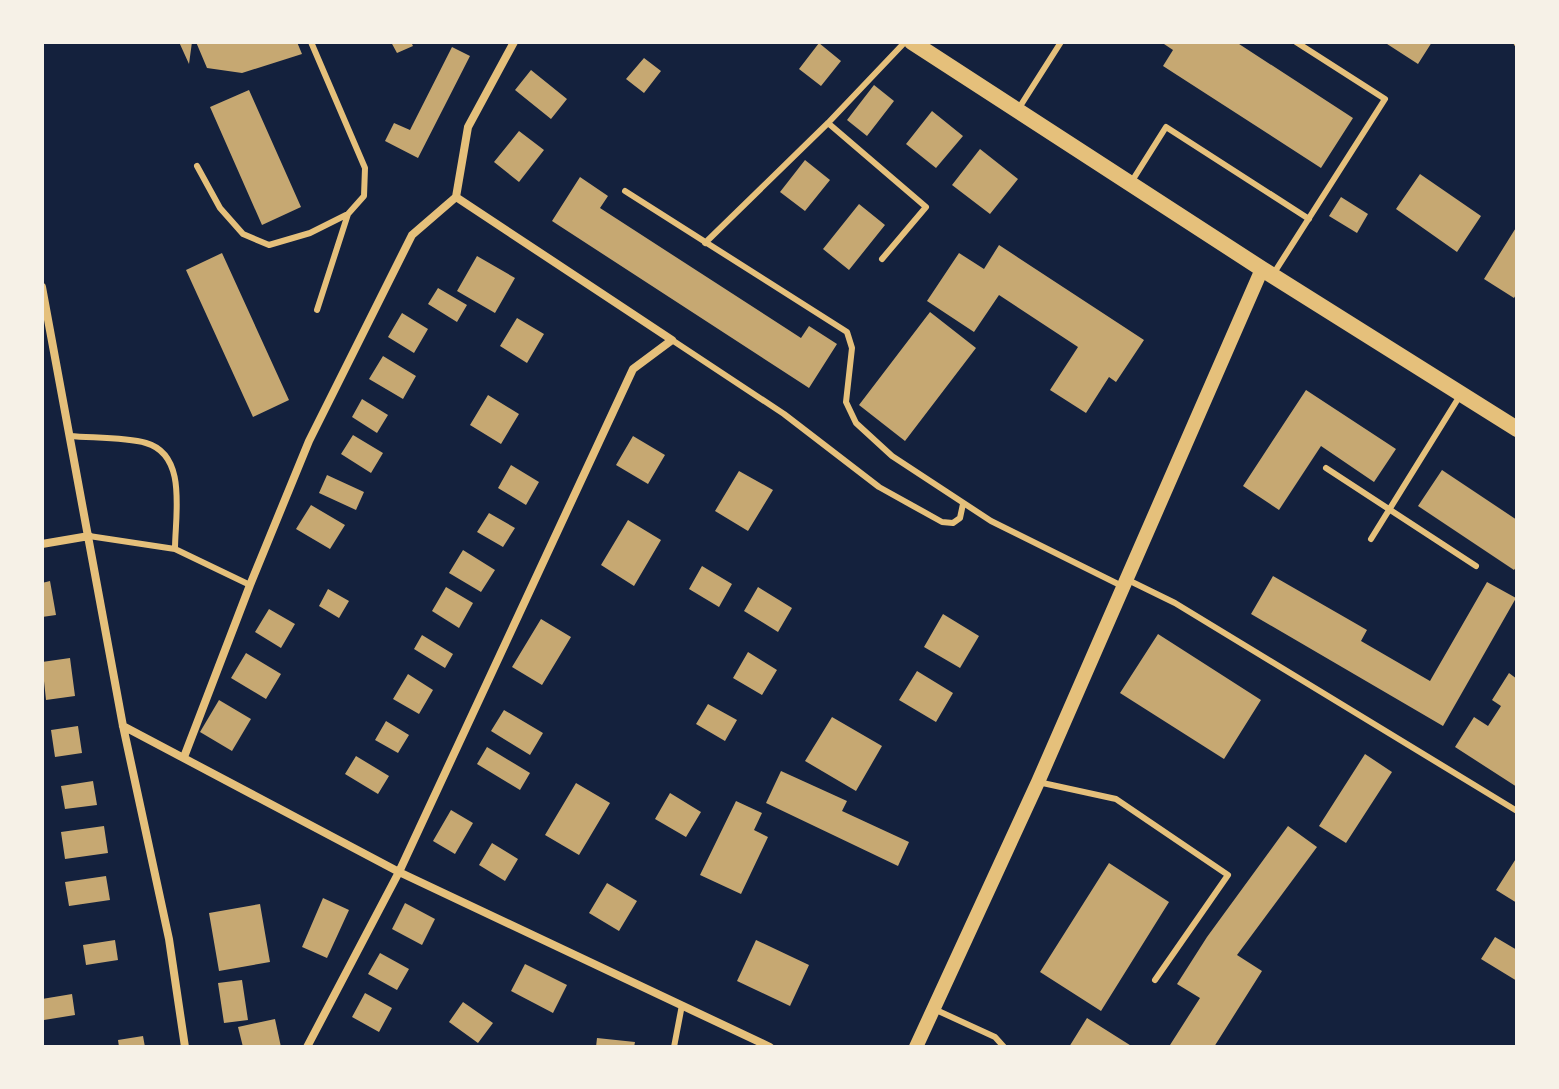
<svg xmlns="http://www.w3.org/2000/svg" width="1559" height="1089" font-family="'DejaVu Sans',sans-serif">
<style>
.building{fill:#c6a872}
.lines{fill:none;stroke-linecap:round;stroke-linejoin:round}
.service{stroke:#e5c07b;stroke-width:6}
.minor{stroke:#e5c07b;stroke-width:8}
.tertiary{stroke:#e5c07b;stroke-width:14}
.secondary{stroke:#e5c07b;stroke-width:16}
</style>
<rect width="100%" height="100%" fill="#14213d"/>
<!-- building -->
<path class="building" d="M 179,42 L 192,42 L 189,64 Z
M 196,42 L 297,42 L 302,54 L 242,73 L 207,68 Z
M 391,42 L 411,42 L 413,46 L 397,53 Z
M 1161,42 L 1236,42 L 1353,118 L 1321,168 L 1163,66 L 1173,50 Z
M 1384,42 L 1432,42 L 1418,64 Z
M 819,43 L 841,61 L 821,86 L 799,69 Z
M 452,47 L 470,56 L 418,158 L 385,141 L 394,123 L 410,130 Z
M 644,58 L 661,71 L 644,93 L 626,79 Z
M 531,70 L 567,99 L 551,119 L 515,90 Z
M 874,85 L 894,101 L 867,136 L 847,120 Z
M 249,90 L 301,207 L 262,225 L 210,107 Z
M 932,111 L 963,136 L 936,168 L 906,144 Z
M 519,131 L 544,150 L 519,182 L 494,162 Z
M 980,149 L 1018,179 L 990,214 L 952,185 Z
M 805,160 L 830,180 L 805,211 L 780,192 Z
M 1420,174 L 1481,216 L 1457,252 L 1396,209 Z
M 580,177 L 608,196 L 600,208 L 801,338 L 809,326 L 837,344 L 809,388 L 552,221 Z
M 1341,197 L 1368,214 L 1357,233 L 1329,216 Z
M 859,204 L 885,225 L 849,270 L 823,249 Z
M 1517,226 L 1517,293 L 1514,298 L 1484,279 Z
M 999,245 L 1144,340 L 1116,382 L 1109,377 L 1086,413 L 1050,390 L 1078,347 L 999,295 L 974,332 L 927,301 L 959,253 L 984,269 Z
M 222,253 L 289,400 L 253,417 L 186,270 Z
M 477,256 L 515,278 L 495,313 L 457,291 Z
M 438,288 L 467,305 L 457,322 L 428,304 Z
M 930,312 L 976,348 L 905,441 L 859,405 Z
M 402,313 L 428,329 L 414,353 L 388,337 Z
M 517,318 L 544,334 L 527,363 L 500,346 Z
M 383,356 L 416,376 L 403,399 L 369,379 Z
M 1306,390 L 1396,449 L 1374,482 L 1321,446 L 1279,510 L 1243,486 Z
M 488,395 L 519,414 L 501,444 L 470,425 Z
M 362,399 L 388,415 L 377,433 L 352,417 Z
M 353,435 L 383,453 L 371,473 L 341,454 Z
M 633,436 L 665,455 L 648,484 L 616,465 Z
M 511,465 L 539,482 L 526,505 L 498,488 Z
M 1442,470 L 1517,520 L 1517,566 L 1514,570 L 1418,506 Z
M 739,471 L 773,490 L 748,531 L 715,511 Z
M 327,475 L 364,492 L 356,510 L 319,493 Z
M 311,505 L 345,525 L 330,549 L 296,529 Z
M 489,513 L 515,528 L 503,547 L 477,532 Z
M 628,520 L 661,540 L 634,586 L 601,565 Z
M 463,550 L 495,570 L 481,592 L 449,573 Z
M 702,566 L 732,584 L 719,607 L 689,589 Z
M 1273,576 L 1367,630 L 1361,641 L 1430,681 L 1487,582 L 1516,598 L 1443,726 L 1251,614 Z
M 50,581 L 56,615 L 42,617 L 42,583 Z
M 446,587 L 473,603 L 459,628 L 432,611 Z
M 758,587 L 792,608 L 778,632 L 744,611 Z
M 328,589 L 349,601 L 339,618 L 319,606 Z
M 269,609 L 295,624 L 281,648 L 255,632 Z
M 943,614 L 979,636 L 960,668 L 924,647 Z
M 541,619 L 571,637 L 542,685 L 512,667 Z
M 1158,634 L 1261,700 L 1224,759 L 1120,693 Z
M 422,635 L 453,654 L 445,668 L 414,649 Z
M 748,652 L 777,670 L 762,695 L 733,678 Z
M 246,653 L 281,674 L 266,699 L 231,678 Z
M 70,658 L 75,696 L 46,700 L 42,662 Z
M 917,671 L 953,693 L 936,722 L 899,700 Z
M 1509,673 L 1517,679 L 1517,787 L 1455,747 L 1474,717 L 1488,726 L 1501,706 L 1492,700 Z
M 408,674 L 433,690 L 419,714 L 393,699 Z
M 219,700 L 251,719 L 232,751 L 200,732 Z
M 708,704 L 737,720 L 725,741 L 696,724 Z
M 504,710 L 543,733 L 530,755 L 491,731 Z
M 832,717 L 882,746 L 856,791 L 805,761 Z
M 386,721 L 409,735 L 398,753 L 375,740 Z
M 78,726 L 82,753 L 55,757 L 51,730 Z
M 487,747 L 530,773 L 520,790 L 477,764 Z
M 1365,754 L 1392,772 L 1346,843 L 1319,826 Z
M 356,756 L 389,776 L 378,794 L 345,774 Z
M 781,771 L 847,801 L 842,811 L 909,842 L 898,866 L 766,803 Z
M 93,781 L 97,805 L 65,809 L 61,786 Z
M 576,783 L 610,803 L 579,855 L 545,835 Z
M 670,793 L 701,812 L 686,837 L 655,819 Z
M 736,801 L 762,813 L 754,830 L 768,837 L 741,894 L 700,875 Z
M 451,810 L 473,823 L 455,854 L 433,841 Z
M 104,826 L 108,853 L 65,859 L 61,832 Z
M 1288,826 L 1317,847 L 1237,955 L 1262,971 L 1214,1047 L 1173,1047 L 1170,1045 L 1200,998 L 1177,984 L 1207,937 Z
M 492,843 L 518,859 L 505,881 L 479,865 Z
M 1517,857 L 1517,903 L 1496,890 Z
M 1109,863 L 1169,902 L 1101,1011 L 1040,972 Z
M 106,876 L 110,900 L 69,906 L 65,882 Z
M 607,883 L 637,901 L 619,931 L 589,913 Z
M 323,898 L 349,910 L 327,958 L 302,947 Z
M 405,903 L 435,919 L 422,945 L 392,929 Z
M 260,904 L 270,962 L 219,971 L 209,913 Z
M 1495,937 L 1517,950 L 1517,981 L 1481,959 Z
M 115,940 L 118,960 L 86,965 L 83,945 Z
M 756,940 L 809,965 L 790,1006 L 737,981 Z
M 380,953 L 409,969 L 397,990 L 368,974 Z
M 525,964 L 567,985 L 553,1013 L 511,991 Z
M 242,980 L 248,1020 L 224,1023 L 218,983 Z
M 365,993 L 392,1008 L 379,1032 L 352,1017 Z
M 72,994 L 75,1015 L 44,1020 L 42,999 Z
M 463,1002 L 493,1023 L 478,1043 L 449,1022 Z
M 1087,1018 L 1133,1047 L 1069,1047 Z
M 275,1019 L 281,1047 L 243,1047 L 238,1027 Z
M 143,1036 L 145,1047 L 119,1047 L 118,1040 Z
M 597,1038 L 635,1042 L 634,1047 L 596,1047 Z"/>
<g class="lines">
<!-- service -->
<path class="service" d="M 1516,42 L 1517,44
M 1019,108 L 1061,42
M 828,123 L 926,207 L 882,259
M 197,166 L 220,208 L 243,234 L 269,245 L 310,233 L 348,214 L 364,196 L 365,168 L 311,42
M 1132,181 L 1166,127 L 1309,219
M 625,191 L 847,332 L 852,348 L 846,402 L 856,423 L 892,456 L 991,521 L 1124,587
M 705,243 L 828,123 L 905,42
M 1274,273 L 1385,99 L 1296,42
M 317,310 L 348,214
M 672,340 L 784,414 L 879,487 L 942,522 L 953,523 L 960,518 L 963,504
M 70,436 C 93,438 125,437 146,443 C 188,455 175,515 175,549
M 1326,468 L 1476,566
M 89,536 L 175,549 L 250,585
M 1371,539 L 1461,394
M 1128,580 L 1175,603 L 1517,811
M 1038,782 L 1116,799 L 1228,875 L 1155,980
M 934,1009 L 995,1037 L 1004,1047
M 674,1047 L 682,1005"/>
<!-- minor -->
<path class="minor" d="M 42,287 L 123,726 L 169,939 L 185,1047
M 42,544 L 89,536
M 123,726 L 399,872 L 770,1047
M 184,757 L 250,585 L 309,441 L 412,235 L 456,197 L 468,127 L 514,42
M 307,1047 L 399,872 L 633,369 L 672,340 L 456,197"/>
<!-- tertiary -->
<path class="tertiary" d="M 916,1047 L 1038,782 L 1262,269"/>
<!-- secondary -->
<path class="secondary" d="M 912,42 L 1262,269 L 1517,429"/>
</g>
<!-- border -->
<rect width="1559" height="1089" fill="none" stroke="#f6f1e7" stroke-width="88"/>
</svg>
